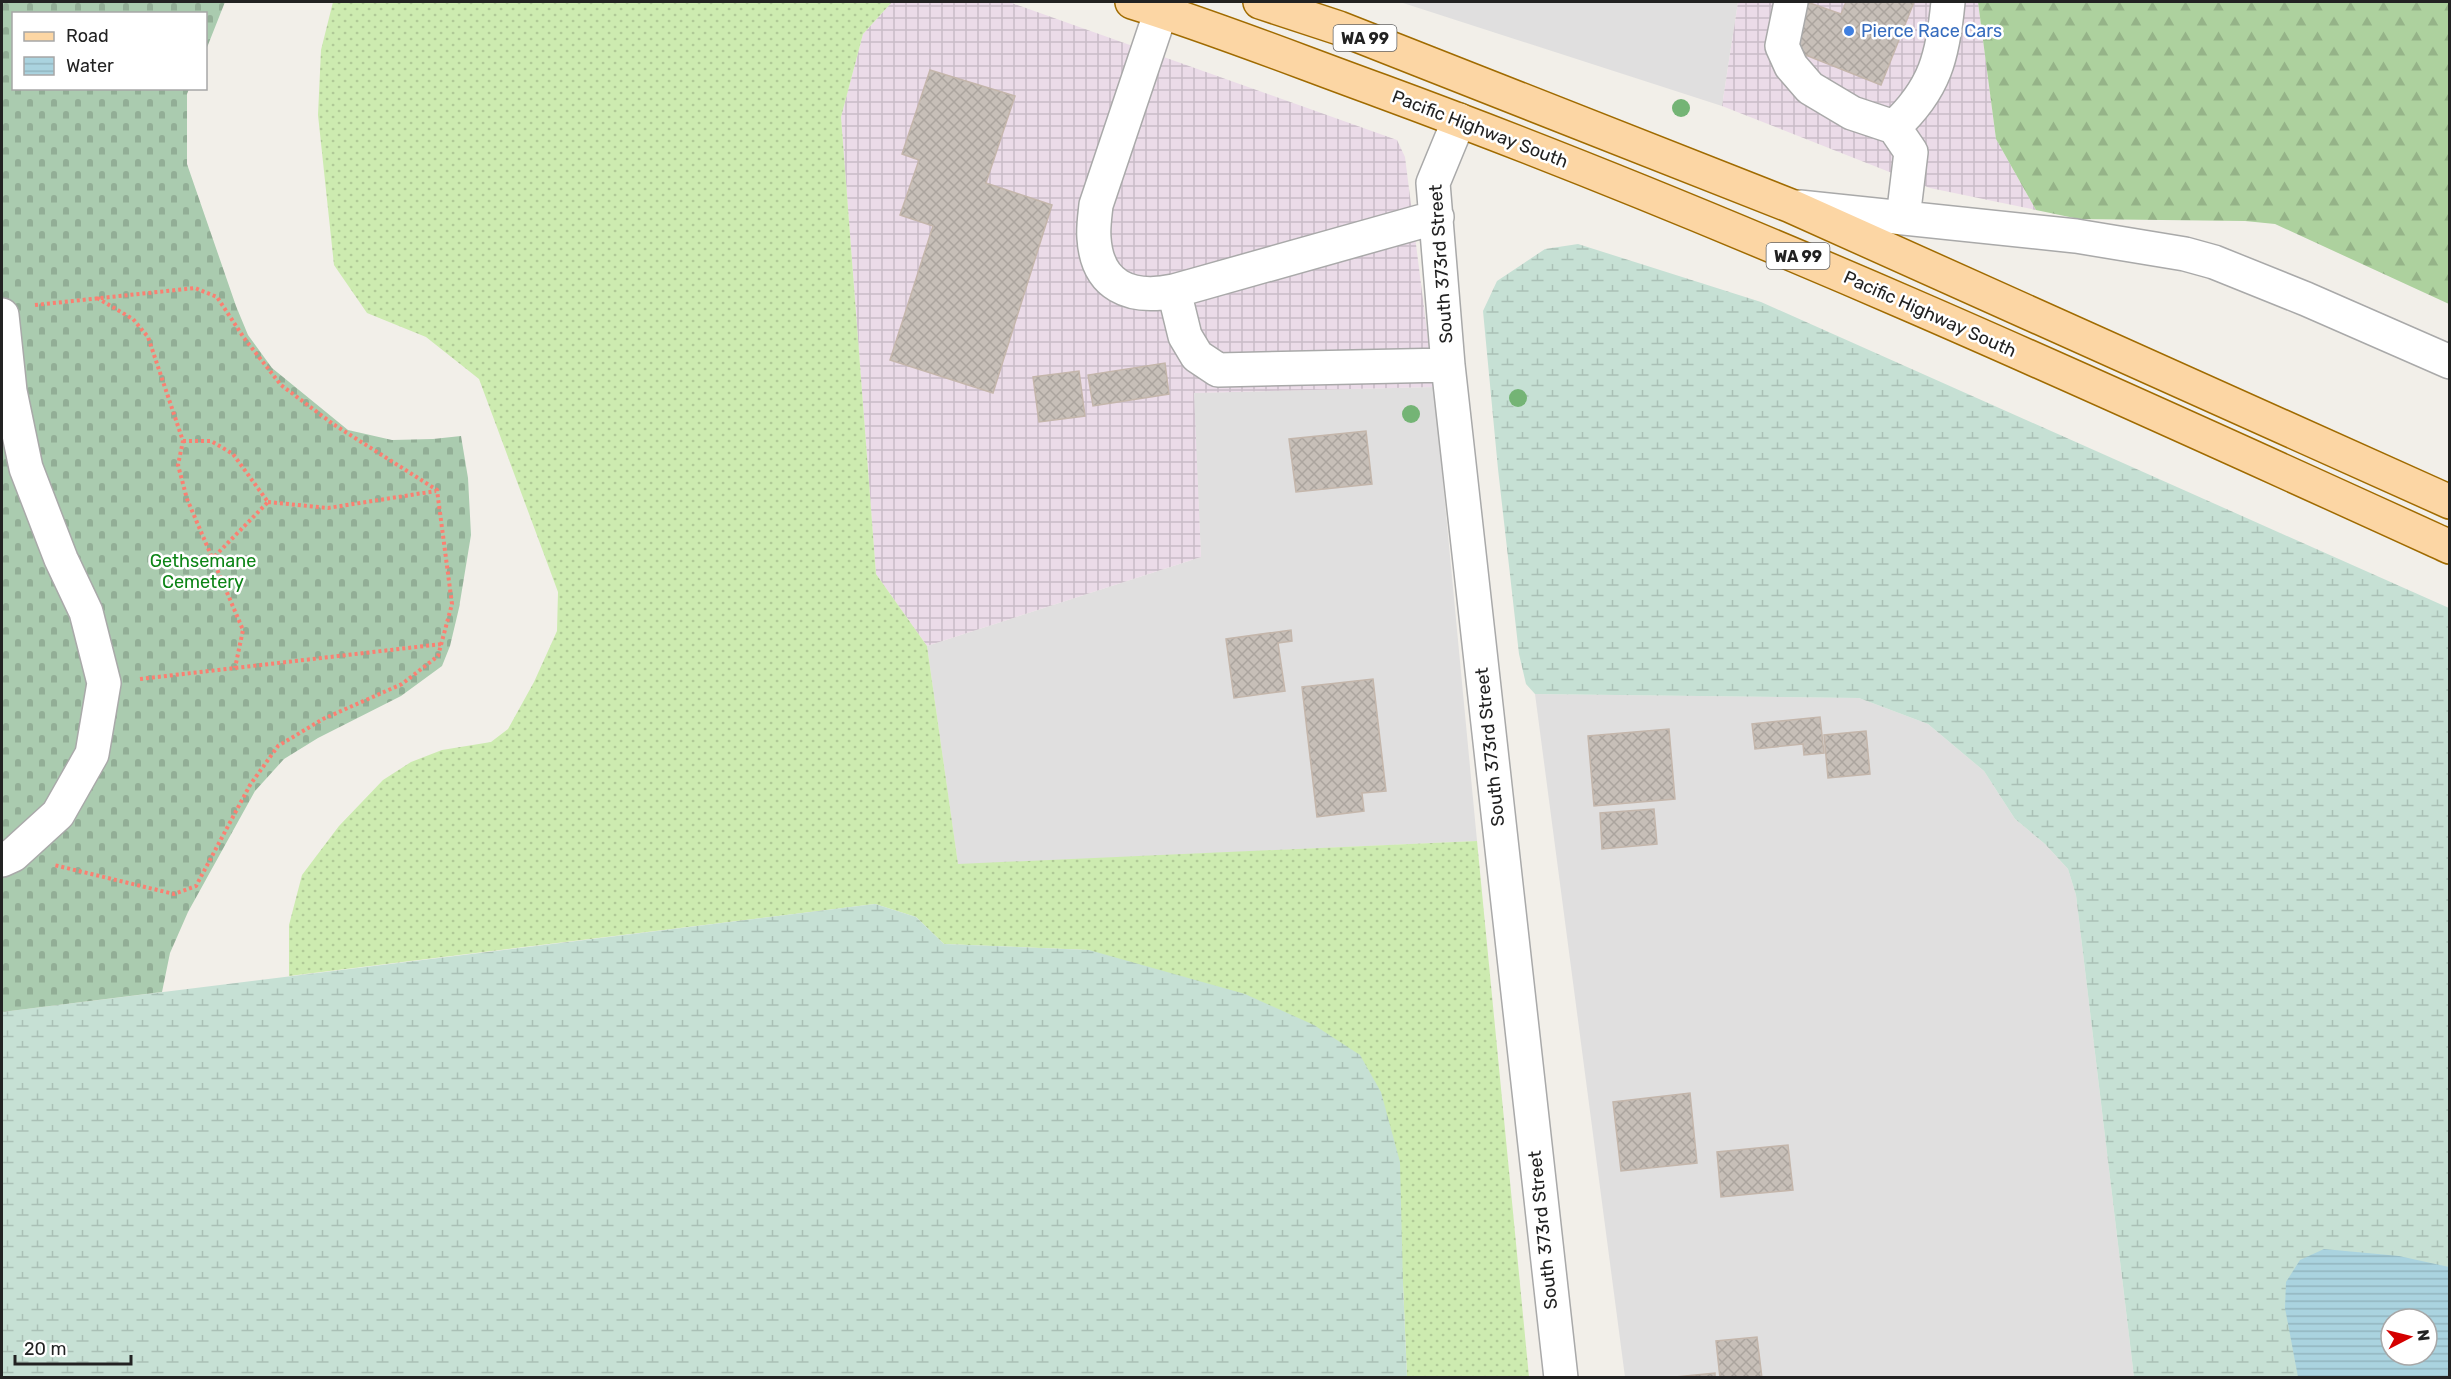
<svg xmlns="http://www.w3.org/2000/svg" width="2451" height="1379" font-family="Rubik,sans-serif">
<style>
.residential{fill:#e0dfdf}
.industrial{fill:url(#industrial-grid)}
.grass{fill:url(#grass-dots)}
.forest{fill:url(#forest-firs)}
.wetland{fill:url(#wetland-marsh);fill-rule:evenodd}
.cemetery{fill:url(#cemetery-stones)}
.water{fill:url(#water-rules);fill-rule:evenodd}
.building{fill:url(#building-cross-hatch);stroke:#c4b6ab;stroke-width:1.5}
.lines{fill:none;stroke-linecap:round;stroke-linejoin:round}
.minor-casing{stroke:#a9a9a9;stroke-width:36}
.major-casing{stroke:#a06b00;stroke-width:36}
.path{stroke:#fa8072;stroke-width:4;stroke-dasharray:3 3;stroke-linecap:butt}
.minor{stroke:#fff;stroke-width:33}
.major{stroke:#fcd6a4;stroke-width:33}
.tree{fill:#74b475}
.shop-dot{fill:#3f7fe0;stroke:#fff;stroke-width:2}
.labels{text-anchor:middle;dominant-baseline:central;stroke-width:5;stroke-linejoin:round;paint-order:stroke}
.shield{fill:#fff;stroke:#646464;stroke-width:1.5}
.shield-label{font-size:16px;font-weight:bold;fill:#222}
.shop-label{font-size:18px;fill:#366cbe;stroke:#fff;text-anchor:start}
.street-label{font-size:18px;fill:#222;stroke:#fff}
.park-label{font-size:18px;fill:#0c8416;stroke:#fff}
</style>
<defs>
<pattern id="industrial-grid" width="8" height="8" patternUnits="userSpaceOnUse" patternTransform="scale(1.5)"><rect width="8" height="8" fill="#ebdbe8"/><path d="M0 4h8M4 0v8" fill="none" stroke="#c9bcc7"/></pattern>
<pattern id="grass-dots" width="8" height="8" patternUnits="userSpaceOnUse" patternTransform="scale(1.5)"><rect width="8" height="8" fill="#cdebb0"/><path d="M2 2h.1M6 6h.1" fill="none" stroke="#b0c997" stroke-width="1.8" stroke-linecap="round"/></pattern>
<pattern id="forest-firs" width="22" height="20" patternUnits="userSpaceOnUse" patternTransform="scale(1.5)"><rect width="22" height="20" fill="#add19e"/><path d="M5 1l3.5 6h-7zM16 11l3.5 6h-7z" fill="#95b388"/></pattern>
<pattern id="wetland-marsh" width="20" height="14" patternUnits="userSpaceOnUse" patternTransform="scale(1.5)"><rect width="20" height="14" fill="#c6e0d4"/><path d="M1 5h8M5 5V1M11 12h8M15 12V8" fill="none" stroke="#aac0b6"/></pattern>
<pattern id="cemetery-stones" width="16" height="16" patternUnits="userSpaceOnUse" patternTransform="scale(1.5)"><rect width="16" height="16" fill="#aacbaf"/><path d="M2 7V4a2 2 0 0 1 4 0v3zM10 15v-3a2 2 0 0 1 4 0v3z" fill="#92ae96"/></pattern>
<pattern id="water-rules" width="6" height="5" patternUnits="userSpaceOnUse" patternTransform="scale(1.5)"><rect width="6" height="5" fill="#aad3df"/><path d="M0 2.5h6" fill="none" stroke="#92b5bf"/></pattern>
<pattern id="building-cross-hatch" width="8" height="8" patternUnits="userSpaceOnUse" patternTransform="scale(1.5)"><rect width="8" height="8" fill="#c7bfb8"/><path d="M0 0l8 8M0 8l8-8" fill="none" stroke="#aba49e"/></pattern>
</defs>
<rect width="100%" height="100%" fill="#f2efe9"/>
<!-- residential -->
<path class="residential" d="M 1400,2 L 1738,2 L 1722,106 Z
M 1434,387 L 1477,841 L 958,865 L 927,646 L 1201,557 L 1193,393 Z
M 1535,694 L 1859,698 L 1928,724 L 1984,771 L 2015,819 L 2045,844 L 2068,869 L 2076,895 L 2134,1377 L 1625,1377 Z"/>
<!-- industrial -->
<path class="industrial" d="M 892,2 L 1009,2 L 1397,140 L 1405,157 L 1434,387 L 1194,393 L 1201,557 L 927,646 L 876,574 L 841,117 L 863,34 Z
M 1738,2 L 1978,2 L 1996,139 L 2036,210 L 1930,188 L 1722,106 Z"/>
<!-- grass -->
<path class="grass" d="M 333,2 L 892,2 L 863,34 L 841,117 L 876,574 L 927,646 L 958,864 L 1477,841 L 1529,1377 L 1407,1377 L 1403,1284 L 1089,950 L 944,944 L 916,917 L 875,904 L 289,976 L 289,925 L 302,875 L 339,826 L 383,780 L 411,762 L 442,750 L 491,742 L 508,729 L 534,682 L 557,631 L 558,592 L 479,379 L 426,337 L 367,313 L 334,265 L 318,115 L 321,50 Z"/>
<!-- forest -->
<path class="forest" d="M 1978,2 L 2449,2 L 2449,304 L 2275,224 L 2245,221 L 2079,219 L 2036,210 L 1996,139 Z"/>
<!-- wetland -->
<path class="wetland" d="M 1578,244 L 1761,302 L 2449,608 L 2449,1377 L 2134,1377 L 2076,895 L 2068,869 L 2045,844 L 2015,819 L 1984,771 L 1928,724 L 1859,698 L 1535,694 L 1526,684 L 1519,654 L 1498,469 L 1483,311 L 1497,281 L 1545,249 ZM 2391,1319 L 2427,1319 L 2427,1355 L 2391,1355 Z
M 875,904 L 916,917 L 944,944 L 1089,950 L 1245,994 L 1314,1025 L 1360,1055 L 1381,1092 L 1400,1162 L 1403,1284 L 1407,1377 L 2,1377 L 2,1012 Z"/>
<!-- cemetery -->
<path class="cemetery" d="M 2,2 L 225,2 L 206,50 L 206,14 L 14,14 L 14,88 L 189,89 L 187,94 L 187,164 L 236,306 L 248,335 L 272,368 L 348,430 L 392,440 L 433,439 L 461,436 L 468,478 L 471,535 L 459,608 L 450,646 L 442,666 L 401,696 L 318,738 L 284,759 L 255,791 L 188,912 L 170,953 L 162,992 L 2,1012 Z"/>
<!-- water -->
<path class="water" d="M 2324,1249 L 2399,1256 L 2449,1267 L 2449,1377 L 2298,1377 L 2285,1308 L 2286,1282 L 2300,1260 ZM 2391,1319 L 2427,1319 L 2427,1355 L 2391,1355 Z"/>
<!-- building -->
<path class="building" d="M 1807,2 L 1841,14 L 1846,2 L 1914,2 L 1881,85 L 1788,48 Z
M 930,70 L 1015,96 L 986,183 L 1052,205 L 993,393 L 890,360 L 933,226 L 900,215 L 919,160 L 902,154 Z
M 1165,363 L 1169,394 L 1093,406 L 1088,375 Z
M 1079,371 L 1085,416 L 1039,422 L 1033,377 Z
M 1366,431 L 1372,484 L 1296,492 L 1289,439 Z
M 1291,630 L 1292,641 L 1278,643 L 1285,691 L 1234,698 L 1226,639 Z
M 1373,679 L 1386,791 L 1362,793 L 1364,811 L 1317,817 L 1302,687 Z
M 1820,717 L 1824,753 L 1804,755 L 1803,744 L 1755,749 L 1752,724 Z
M 1669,729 L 1675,799 L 1594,806 L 1588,736 Z
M 1866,731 L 1870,774 L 1828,778 L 1824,735 Z
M 1654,809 L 1657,844 L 1602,849 L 1600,813 Z
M 1690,1093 L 1697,1163 L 1621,1171 L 1613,1102 Z
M 1788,1145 L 1793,1190 L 1721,1197 L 1717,1152 Z
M 1757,1337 L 1762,1378 L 1720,1378 L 1716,1341 Z
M 1715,1373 L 1715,1378 L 1665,1378 Z"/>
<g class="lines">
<!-- minor casing -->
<g class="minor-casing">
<path id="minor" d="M 1791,2 L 1782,46 L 1791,66 L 1810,88 L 1852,113 L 1894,127 L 1911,152 L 1903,218
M 1161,11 L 1096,205 C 1095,215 1093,227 1094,238 C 1097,286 1130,300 1174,291 L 1437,217
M 1459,120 L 1433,183 L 1448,365 L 1561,1378
M 1894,127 C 1935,89 1943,56 1948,2
M 1799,207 L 2076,236 L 2185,254 L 2214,262 L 2306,299 L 2450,362
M 1174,291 L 1185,336 L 1197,356 L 1218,370 L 1448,365
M 2,315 L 10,391 L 26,468 L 61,559 L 86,612 L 104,683 L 92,754 L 58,814 L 13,855 L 2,860"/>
</g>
<!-- major casing -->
<g class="major-casing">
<path id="major" d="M 1132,2 C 1216,28 1298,61 1381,91 C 1745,225 2097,386 2450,547
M 1260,2 L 1339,28 L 1791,206 L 2450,502"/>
</g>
<!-- path -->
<path class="path" d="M 97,298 L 133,319 L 148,337 L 183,441 L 178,465 L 187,499 L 243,630 L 235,668
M 35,305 L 195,288 L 217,297 L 244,338 L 281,385 L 333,424 L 437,490 L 452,604 L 438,656 L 402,684 L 323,719 L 278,746 L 250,785 L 196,886 L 174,894 L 54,865
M 183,441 L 211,441 L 233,454 L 268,502 L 212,559
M 268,502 L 328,508 L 436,491
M 140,679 L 442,644"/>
<!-- minor -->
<use href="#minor" class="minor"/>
<!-- major -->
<use href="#major" class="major"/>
</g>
<!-- trees -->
<g class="tree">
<circle cx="1681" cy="108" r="9"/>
<circle cx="1518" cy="398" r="9"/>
<circle cx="1411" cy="414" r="9"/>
</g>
<!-- markers -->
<circle class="shop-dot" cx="1849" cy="31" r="6"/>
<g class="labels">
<!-- shield labels -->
<g class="shield">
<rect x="1333.5" y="25" width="63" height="26" rx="4.5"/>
<rect x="1766.5" y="243" width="63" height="26" rx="4.5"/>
</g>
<g class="shield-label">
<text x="1365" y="38">WA 99</text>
<text x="1798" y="256">WA 99</text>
</g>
<!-- shop labels -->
<g class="shop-label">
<text x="1861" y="31">Pierce Race Cars</text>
</g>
<!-- street labels -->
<g class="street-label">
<text transform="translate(1480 129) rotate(21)">Pacific Highway South</text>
<text transform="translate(1441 264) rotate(-94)">South 373rd Street</text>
<text transform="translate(1930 314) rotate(24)">Pacific Highway South</text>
<text transform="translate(1490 747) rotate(-96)">South 373rd Street</text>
<text transform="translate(1543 1230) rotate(-96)">South 373rd Street</text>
</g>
<!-- park labels -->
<g class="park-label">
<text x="203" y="561">Gethsemane<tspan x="203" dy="21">Cemetery</tspan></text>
</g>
</g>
<!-- border -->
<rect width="2451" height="1379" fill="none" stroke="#222222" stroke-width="6"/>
<!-- legend -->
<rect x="12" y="12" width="195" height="78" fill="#ffffff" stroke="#a7a7a7" stroke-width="1.5"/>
<rect x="24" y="32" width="30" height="9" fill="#fcd6a4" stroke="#a7a7a7" stroke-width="1.5"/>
<text x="66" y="42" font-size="18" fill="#222222">Road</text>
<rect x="24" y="57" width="30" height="18" fill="url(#water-rules)" stroke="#a7a7a7" stroke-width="1.5"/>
<text x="66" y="72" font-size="18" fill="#222222">Water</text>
<!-- north arrow -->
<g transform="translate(2409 1337) rotate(83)"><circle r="28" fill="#ffffff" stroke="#a7a7a7" stroke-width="1.5"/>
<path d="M0-4.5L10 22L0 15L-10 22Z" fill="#d40000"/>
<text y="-9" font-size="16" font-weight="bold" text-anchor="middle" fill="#222222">N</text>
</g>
<!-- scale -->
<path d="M15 1355v9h116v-9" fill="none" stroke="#222222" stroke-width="3"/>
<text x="24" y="1355" font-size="18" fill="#222222" stroke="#ffffff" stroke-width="4.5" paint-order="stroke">20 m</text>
</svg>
